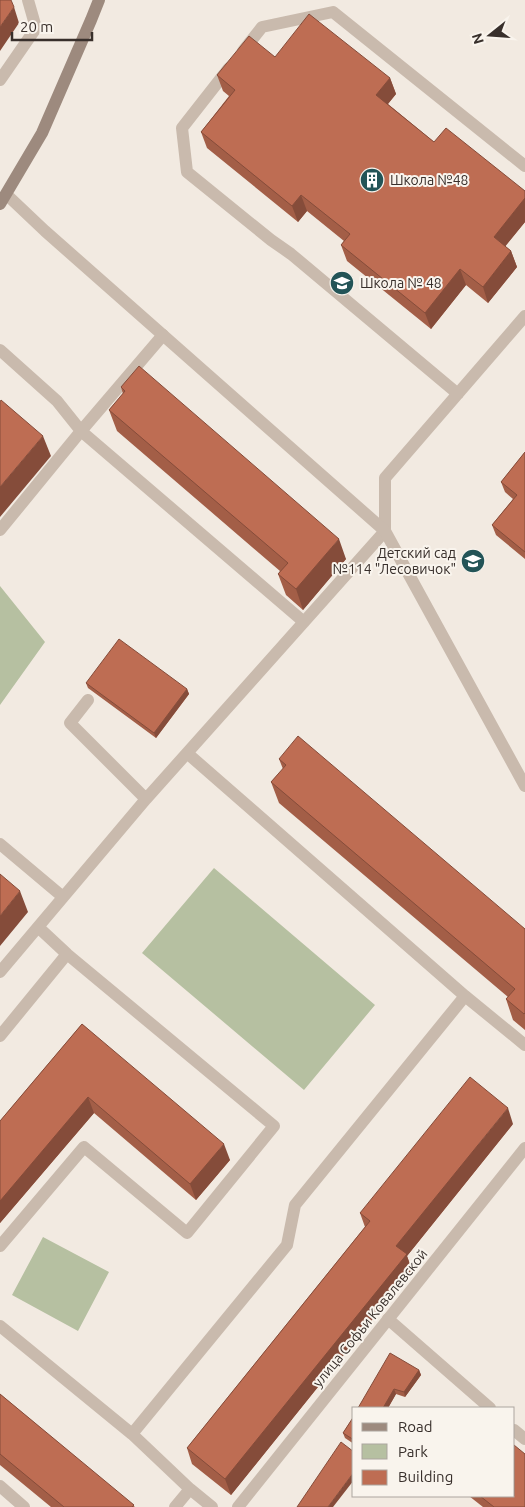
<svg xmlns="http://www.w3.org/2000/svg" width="525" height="1507" font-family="Ubuntu,sans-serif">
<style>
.green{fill:#b6c0a1}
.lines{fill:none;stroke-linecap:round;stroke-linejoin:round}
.lane{stroke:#c9baad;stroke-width:12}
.street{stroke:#c9baad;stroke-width:12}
.secondary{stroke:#9d8a7e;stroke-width:12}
.wall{fill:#a35e47}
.shaded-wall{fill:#854c3a}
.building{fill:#be6d53;stroke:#854c3a}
.labels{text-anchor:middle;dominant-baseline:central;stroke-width:4;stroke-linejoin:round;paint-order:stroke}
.poi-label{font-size:14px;fill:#382f2b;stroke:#f9f4ed;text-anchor:start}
.street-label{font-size:14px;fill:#382f2b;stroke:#f9f4ed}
</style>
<rect width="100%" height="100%" fill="#f2eae1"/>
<!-- green -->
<path class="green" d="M 0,586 L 45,642 L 0,705 Z
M 214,868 L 375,1005 L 304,1090 L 142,953 Z
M 43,1237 L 109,1272 L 78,1331 L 12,1295 Z"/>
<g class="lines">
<!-- lane -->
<path class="lane" d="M 243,51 L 262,27 L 333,12 L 525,166
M 229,68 L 182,128 L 187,172 L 271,240 L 291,254 L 458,394
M 0,80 L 36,28 L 28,0
M 163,335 L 81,431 L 304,622
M 0,350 L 57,401 L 81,431 L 0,530
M 88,700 L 70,723 L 146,799
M 187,753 L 465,996 L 525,1045
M 0,844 L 63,897
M 0,972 L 146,799 L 385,531 L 385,478 L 525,316
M 0,1036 L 67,954
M 0,1246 L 84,1147 L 187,1233 L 274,1126 L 67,954 L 38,927
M 388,1319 L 490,1408
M 0,1326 L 132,1434 L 190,1489 L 212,1507
M 514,1430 L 525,1439
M 132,1434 L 287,1245 L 295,1205 L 465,996
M 0,1486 L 24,1507
M 175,1507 L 190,1489"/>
<!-- street -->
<path class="street" d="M 7,195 L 45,231 L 385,531 L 525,786
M 238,1507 L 525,1148"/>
<!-- secondary -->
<path class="secondary" d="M 0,204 L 42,133 L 91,20 L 99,0"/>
</g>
<!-- wall -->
<path class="wall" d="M 275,57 L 390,78 L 396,94 L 388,104 L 434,142 L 525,191 L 525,222 L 505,246 L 511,251 L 517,267 L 488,303 L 466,285 L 431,329 L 347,261 L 341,245 L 344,241 L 307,211 L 298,222 L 207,148 L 201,132 L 229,96 L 223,91 L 217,75 Z
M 121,387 L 346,559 L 303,610 L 286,595 L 278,574 L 280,571 L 117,431 L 109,410 L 123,394 Z
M 525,452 L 525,559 L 496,535 L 492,525 L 513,499 L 505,492 L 501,482 Z
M 86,683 L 187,689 L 189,694 L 156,738 L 88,688 Z
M 279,759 L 525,929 L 525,1030 L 513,1020 L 506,999 L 508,997 L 279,803 L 271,782 L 283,769 Z
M 82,1024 L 230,1160 L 196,1200 L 94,1113 L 0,1223 L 0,1121 Z
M 513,1124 L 407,1256 L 412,1270 L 231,1495 L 192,1464 L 187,1448 L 365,1227 L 360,1213 Z
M 419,1370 L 421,1375 L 405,1397 L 396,1394 L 388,1408 L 358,1408 Z
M 0,1394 L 135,1507 L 51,1507 L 0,1465 Z
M 354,1416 L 354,1444 L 345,1438 L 343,1433 Z
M 469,1496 L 514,1496 L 525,1507 L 483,1507 Z"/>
<!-- shaded-wall -->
<path class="shaded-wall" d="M 14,7 L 19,23 L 0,51 L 0,27 Z
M 390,78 L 396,94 L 382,111 L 376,95 Z
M 301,195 L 307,211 L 298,222 L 292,206 Z
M 525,198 L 525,222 L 500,253 L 494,237 Z
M 511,251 L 517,267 L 488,303 L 483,287 Z
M 460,269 L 466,285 L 431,329 L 425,313 Z
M 43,436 L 51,456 L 0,517 L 0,487 Z
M 339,539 L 346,559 L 303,610 L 296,589 Z
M 187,689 L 189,694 L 156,738 L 154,733 Z
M 20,891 L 28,912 L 0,946 L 0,916 Z
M 88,1097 L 94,1113 L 0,1223 L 0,1201 Z
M 508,1108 L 513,1124 L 407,1256 L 412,1270 L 231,1495 L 225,1479 L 396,1246 Z
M 224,1144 L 230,1160 L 196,1200 L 190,1184 Z
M 419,1370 L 421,1375 L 405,1397 L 404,1392 Z
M 394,1389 L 396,1394 L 388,1408 L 383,1408 Z
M 354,1472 L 354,1480 L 333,1507 L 328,1507 Z"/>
<!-- building -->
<path class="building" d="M 0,0 L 11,0 L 14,7 L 0,27 Z
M 309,14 L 390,78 L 376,95 L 434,142 L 446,128 L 525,191 L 525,198 L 494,237 L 511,251 L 483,287 L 460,269 L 425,313 L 341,245 L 350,234 L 301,195 L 292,206 L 201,132 L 235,90 L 217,75 L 249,36 L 275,57 Z
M 139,366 L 339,539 L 296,589 L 278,574 L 288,563 L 109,410 L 125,391 L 121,387 Z
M 1,400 L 43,436 L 0,487 L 0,402 Z
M 525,452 L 525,552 L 492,525 L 517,495 L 501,482 Z
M 119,639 L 187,689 L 154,733 L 86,683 Z
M 298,736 L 525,929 L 525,1013 L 524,1014 L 506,999 L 515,989 L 271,782 L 286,765 L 279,759 Z
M 0,874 L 20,891 L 0,916 Z
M 82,1024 L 224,1144 L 190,1184 L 88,1097 L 0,1201 L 0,1121 Z
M 470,1077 L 508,1108 L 396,1246 L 407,1254 L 225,1479 L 187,1448 L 370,1221 L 360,1213 Z
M 390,1353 L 419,1370 L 404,1392 L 394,1389 L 383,1408 L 358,1408 Z
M 0,1394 L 134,1505 L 132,1507 L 64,1507 L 0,1454 Z
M 354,1416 L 354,1440 L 343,1433 Z
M 341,1442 L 354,1452 L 354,1472 L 328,1507 L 297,1507 Z
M 514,1445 L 525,1454 L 525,1507 L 494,1507 L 480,1496 L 514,1496 Z"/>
<!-- icons -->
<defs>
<g id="building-disc" transform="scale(1.25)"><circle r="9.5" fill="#235457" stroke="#f9f4ed"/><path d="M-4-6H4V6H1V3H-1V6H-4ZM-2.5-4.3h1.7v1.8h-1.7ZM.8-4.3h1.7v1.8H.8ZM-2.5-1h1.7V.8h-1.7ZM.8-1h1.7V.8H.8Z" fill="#fff"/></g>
<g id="school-disc" transform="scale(1.25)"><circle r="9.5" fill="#235457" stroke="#f9f4ed"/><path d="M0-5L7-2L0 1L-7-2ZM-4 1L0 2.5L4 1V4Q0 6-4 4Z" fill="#fff"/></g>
</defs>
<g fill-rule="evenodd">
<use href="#building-disc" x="372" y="180"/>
<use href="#school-disc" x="342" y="283"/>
<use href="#school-disc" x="473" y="561"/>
</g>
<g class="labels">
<!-- poi labels -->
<g class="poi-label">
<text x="390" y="180">Школа №48</text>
<text x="360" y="283">Школа № 48</text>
<text x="456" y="553" text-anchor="end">Детский сад<tspan x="456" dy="16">№114 "Лесовичок"</tspan></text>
</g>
<!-- street labels -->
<g class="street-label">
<text transform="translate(370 1318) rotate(-51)">улица Софьи Ковалевской</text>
</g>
</g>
<!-- legend -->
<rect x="352" y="1407" width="162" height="90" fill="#f9f4ed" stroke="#aca59f"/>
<rect x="362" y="1423" width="25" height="8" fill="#9d8a7e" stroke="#aca59f"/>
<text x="398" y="1432" font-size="15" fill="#382f2b">Road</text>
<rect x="362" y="1444" width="25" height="15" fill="#b6c0a1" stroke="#aca59f"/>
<text x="398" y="1457" font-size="15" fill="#382f2b">Park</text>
<rect x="362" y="1470" width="25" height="15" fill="#be6d53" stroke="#aca59f"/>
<text x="398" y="1482" font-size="15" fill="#382f2b">Building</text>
<!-- north arrow -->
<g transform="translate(490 35) rotate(253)" stroke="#f9f4ed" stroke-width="4" paint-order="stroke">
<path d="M0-4L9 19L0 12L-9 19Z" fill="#382f2b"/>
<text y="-8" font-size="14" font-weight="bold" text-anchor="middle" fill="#382f2b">N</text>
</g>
<!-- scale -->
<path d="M12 32v8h80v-8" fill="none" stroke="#382f2b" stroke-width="2.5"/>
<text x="20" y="32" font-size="15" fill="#382f2b" stroke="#f9f4ed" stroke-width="4" paint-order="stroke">20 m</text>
</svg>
